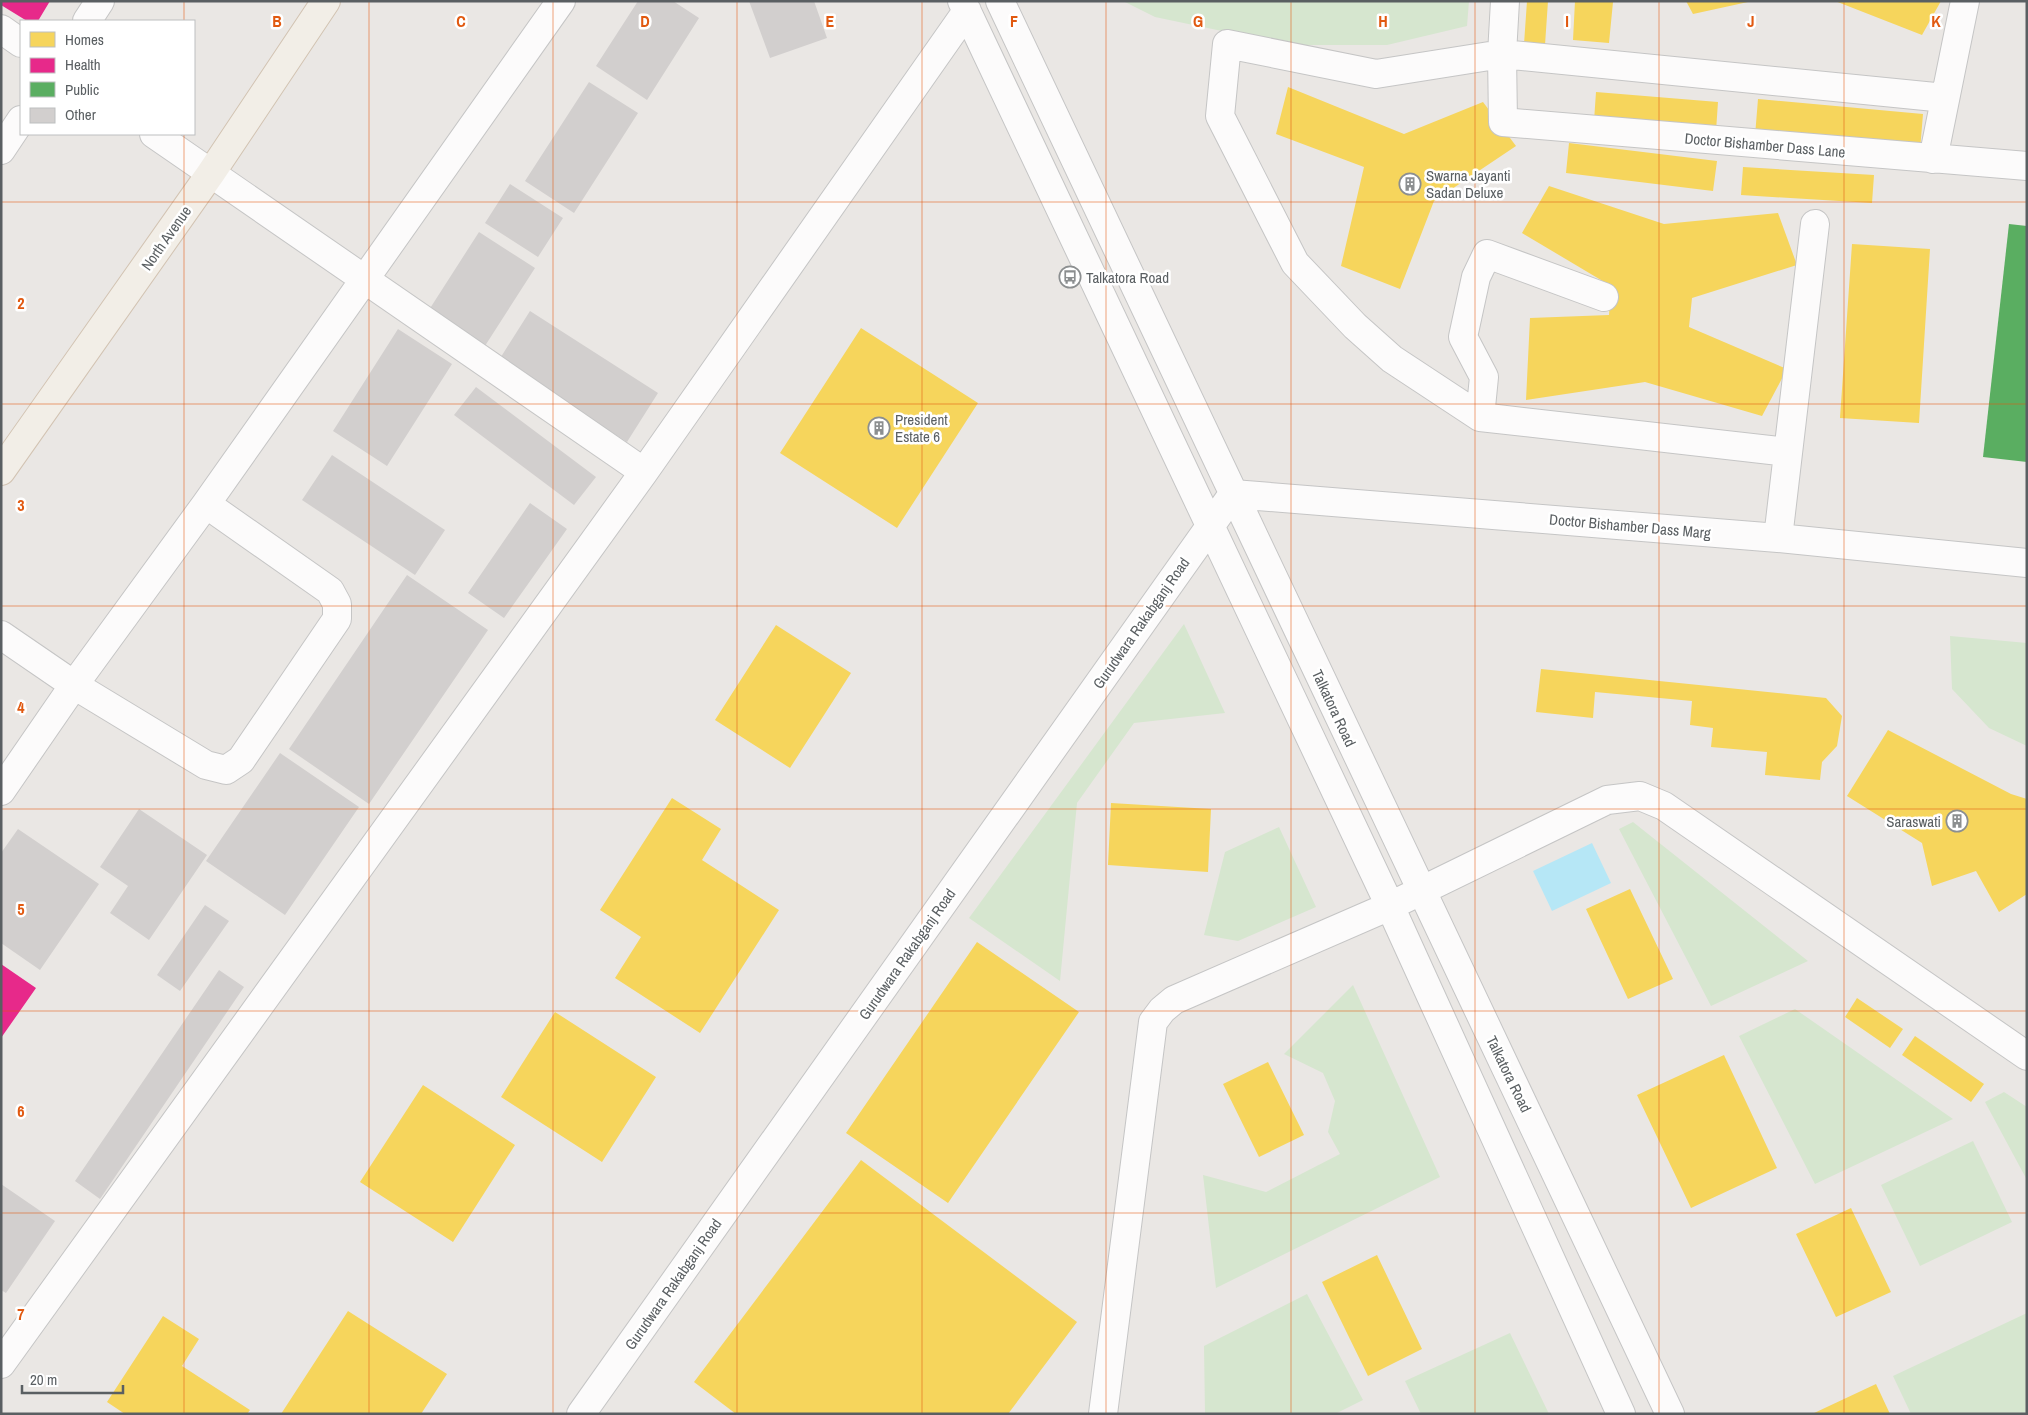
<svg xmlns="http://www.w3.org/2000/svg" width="2028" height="1415" font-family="'Archivo Narrow',sans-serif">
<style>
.green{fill:#d6e6cf}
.water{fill:#b6e7f6}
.homes{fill:#f6d55c}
.health{fill:#e7298a}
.public{fill:#5aae61}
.building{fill:#d2cfce}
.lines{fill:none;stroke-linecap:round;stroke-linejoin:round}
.minor-casing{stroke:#c5c5c5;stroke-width:30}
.major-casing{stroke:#d2c3b2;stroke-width:30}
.minor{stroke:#fcfbfb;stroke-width:28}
.major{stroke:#f2eee7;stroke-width:28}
.grid{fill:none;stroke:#e15910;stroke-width:1;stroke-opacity:0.55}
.labels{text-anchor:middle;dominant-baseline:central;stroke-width:5;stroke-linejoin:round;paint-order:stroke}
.street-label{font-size:15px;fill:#5a5f62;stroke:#fff}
.poi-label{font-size:15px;fill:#5a5f62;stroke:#fff;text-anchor:start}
.grid-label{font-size:16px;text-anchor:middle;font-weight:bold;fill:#e15910;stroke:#fff;stroke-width:5;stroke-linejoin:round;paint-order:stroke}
</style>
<rect width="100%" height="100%" fill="#eae7e4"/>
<!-- green -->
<path class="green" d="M 1123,1 L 1469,1 L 1467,26 L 1387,45 L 1289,45 L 1155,17 Z
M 1184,624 L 1225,713 L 1134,723 L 1077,803 L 1060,981 L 969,918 Z
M 1950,636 L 2027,643 L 2027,746 L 1989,728 L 1952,689 Z
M 1633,822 L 1808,961 L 1711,1006 L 1619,829 Z
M 1279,827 L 1316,907 L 1238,941 L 1204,935 L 1225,852 Z
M 1353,985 L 1440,1177 L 1216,1288 L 1203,1175 L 1266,1192 L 1340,1154 L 1328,1132 L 1335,1101 L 1323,1073 L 1284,1054 Z
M 1795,1009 L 1953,1119 L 1815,1184 L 1739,1036 Z
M 2004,1092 L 2027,1107 L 2027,1180 L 1985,1102 Z
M 1973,1141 L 2012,1222 L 1920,1266 L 1881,1185 Z
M 1307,1294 L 1363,1400 L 1335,1414 L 1205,1414 L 1204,1346 Z
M 2027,1313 L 2027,1414 L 1911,1414 L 1893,1376 Z
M 1510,1333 L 1549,1414 L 1421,1414 L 1405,1381 Z"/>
<!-- water -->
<path class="water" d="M 1592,843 L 1611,883 L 1552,911 L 1533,871 Z"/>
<!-- homes -->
<path class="homes" d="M 1527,1 L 1548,1 L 1545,45 L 1524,44 Z
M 1575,1 L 1613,2 L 1609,43 L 1573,40 Z
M 1686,1 L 1747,1 L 1748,2 L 1693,14 Z
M 1835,1 L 1941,1 L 1922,35 Z
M 1288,87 L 1404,134 L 1483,102 L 1516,146 L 1434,201 L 1400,289 L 1341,266 L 1364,167 L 1276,134 Z
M 1596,92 L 1718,102 L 1716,131 L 1594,121 Z
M 1758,99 L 1923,114 L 1920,150 L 1755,136 Z
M 1569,143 L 1717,161 L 1713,191 L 1566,173 Z
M 1743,167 L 1874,175 L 1872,203 L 1741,195 Z
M 1549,186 L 1664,224 L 1778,213 L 1797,265 L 1692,298 L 1689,327 L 1787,369 L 1762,416 L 1645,382 L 1526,400 L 1530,318 L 1609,315 L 1611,286 L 1522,233 Z
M 1852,244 L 1930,249 L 1919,423 L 1840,418 Z
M 861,328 L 978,403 L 897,528 L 780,453 Z
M 776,625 L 851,673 L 790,768 L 715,720 Z
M 1541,669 L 1826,698 L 1842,716 L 1837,746 L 1822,762 L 1820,780 L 1765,775 L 1767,752 L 1711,747 L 1713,728 L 1690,725 L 1692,701 L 1595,692 L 1593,718 L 1536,712 Z
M 1888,730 L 2011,794 L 2027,799 L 2027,894 L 1999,912 L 1976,871 L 1932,886 L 1922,843 L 1847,796 Z
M 672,798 L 721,829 L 702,860 L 779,910 L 700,1033 L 615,978 L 641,937 L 600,910 Z
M 1111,803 L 1211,809 L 1208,872 L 1108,865 Z
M 1630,889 L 1673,979 L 1628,999 L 1586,909 Z
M 977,942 L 1079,1012 L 948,1203 L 846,1133 Z
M 1857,998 L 1903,1029 L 1890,1048 L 1845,1017 Z
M 555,1012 L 656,1077 L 602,1162 L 501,1097 Z
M 1915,1036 L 1984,1084 L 1971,1102 L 1902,1055 Z
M 1724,1055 L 1777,1168 L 1691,1208 L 1637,1095 Z
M 1268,1062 L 1304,1135 L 1259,1157 L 1223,1084 Z
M 423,1085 L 515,1145 L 453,1242 L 360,1182 Z
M 861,1160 L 1077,1322 L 1008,1414 L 736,1414 L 694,1382 Z
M 1851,1208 L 1891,1292 L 1836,1317 L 1796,1234 Z
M 1377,1255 L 1422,1349 L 1368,1376 L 1322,1282 Z
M 348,1311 L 447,1374 L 421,1414 L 281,1414 Z
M 163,1316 L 199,1339 L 182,1366 L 250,1410 L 247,1414 L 125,1414 L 107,1402 Z
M 1876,1384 L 1890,1414 L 1812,1414 Z"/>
<!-- health -->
<path class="health" d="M 1,1 L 50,1 L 38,21 L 27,21 L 1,5 Z
M 1,964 L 36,988 L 1,1038 Z"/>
<!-- public -->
<path class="public" d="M 2009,224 L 2027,226 L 2027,462 L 1983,457 Z"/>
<!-- building -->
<path class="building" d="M 638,1 L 673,1 L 699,18 L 647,100 L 596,66 Z
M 749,1 L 814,1 L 827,38 L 770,58 Z
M 589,82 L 638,113 L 574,213 L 525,181 Z
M 510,184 L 563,218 L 538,257 L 485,223 Z
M 479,232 L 535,268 L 483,349 L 427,313 Z
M 530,311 L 658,393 L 627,442 L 499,360 Z
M 398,329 L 452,364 L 387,466 L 333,431 Z
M 476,387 L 596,477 L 574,505 L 454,415 Z
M 332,455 L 445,530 L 415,575 L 302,500 Z
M 530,503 L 567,529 L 504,618 L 468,593 Z
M 407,575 L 488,630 L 369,804 L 289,749 Z
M 280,753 L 359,807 L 285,915 L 206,861 Z
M 139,809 L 207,855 L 149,940 L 110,913 L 128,886 L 100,867 Z
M 18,829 L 99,884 L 40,970 L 1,943 L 1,853 Z
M 205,905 L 229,921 L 180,991 L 157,975 Z
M 219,970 L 244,987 L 100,1199 L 75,1181 Z
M 1,1184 L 55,1221 L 6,1293 L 1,1290 Z"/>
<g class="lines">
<!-- minor casing -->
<g class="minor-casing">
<path id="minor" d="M 962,1 L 1390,906 L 1621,1414
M 1000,1 L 1670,1414
M 1505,1 L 1502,54 L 1503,122 L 2027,166
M 87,21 L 100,1
M 1,29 L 21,43
M 154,134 L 644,472
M 1,150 L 21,120
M 1933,159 L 1965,1
M 1480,417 L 1484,377 L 1463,337 L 1476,277 L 1487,254 L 1604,297
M 1788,452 L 1480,417 L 1392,359 L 1355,326 L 1295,263 L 1220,116 L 1227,44 L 1376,74 L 1502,54 L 1945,98
M 1778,538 L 1815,224
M 1,635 L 74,685 L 206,765 L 226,770 L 241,760 L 337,619 L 337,604 L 330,591 L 206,504
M 1,791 L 74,685 L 206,504 L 561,1
M 1,1364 L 644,472 L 967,11
M 581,1414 L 1233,494 L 1778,538 L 2027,563
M 1103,1414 L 1153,1022 L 1162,1010 L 1174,1000 L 1390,906 L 1607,800 L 1640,796 L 1664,806 L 2027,1056"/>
</g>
<!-- major casing -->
<g class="major-casing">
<path id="major" d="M 1,471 L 211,173 L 326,1"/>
</g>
<!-- minor -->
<use href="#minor" class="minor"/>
<!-- major -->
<use href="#major" class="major"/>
</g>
<!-- grid -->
<path class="grid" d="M 184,1 L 184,21M 369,1 L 369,1414M 553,1 L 553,1414M 737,1 L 737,1414M 922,1 L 922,1414M 1106,1 L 1106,1414M 1291,1 L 1291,1414M 1475,1 L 1475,1414M 1659,1 L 1659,1414M 1844,1 L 1844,1414M 184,134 L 184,1414M 1,202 L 2027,202M 1,404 L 2027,404M 1,606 L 2027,606M 1,809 L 2027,809M 1,1011 L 2027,1011M 1,1213 L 2027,1213"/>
<!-- icons -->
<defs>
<g id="building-ring" transform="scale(1.125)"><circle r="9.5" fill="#fff" stroke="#8c8f90" stroke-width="1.5"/><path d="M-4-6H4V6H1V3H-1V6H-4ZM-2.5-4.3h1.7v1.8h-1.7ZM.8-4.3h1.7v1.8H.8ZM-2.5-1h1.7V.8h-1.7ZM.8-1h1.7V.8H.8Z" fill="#8c8f90"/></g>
<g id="bus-ring" transform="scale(1.125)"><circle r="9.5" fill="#fff" stroke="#8c8f90" stroke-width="1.5"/><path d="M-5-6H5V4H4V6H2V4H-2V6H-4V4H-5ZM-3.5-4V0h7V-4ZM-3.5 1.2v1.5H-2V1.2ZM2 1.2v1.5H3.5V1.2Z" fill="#8c8f90"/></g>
</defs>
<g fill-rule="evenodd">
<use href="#building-ring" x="1410" y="184"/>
<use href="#bus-ring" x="1070" y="277"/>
<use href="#building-ring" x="879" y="428"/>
<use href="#building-ring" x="1957" y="821"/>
</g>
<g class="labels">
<!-- street labels -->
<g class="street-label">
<text transform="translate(1765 145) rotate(5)">Doctor Bishamber Dass Lane</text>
<text transform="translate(166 238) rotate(-55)">North Avenue</text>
<text transform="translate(1630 526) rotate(5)">Doctor Bishamber Dass Marg</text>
<text transform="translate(1141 623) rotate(-55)">Gurudwara Rakabganj Road</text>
<text transform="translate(1334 708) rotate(65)">Talkatora Road</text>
<text transform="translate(907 954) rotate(-55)">Gurudwara Rakabganj Road</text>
<text transform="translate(1509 1074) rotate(64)">Talkatora Road</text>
<text transform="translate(673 1284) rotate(-55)">Gurudwara Rakabganj Road</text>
</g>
<!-- poi labels -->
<g class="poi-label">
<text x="1426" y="175">Swarna Jayanti<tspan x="1426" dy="17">Sadan Deluxe</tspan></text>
<text x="1086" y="277">Talkatora Road</text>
<text x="895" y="419">President<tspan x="895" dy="17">Estate 6</tspan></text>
<text x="1941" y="821" text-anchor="end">Saraswati</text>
</g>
</g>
<g class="grid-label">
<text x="277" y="27">B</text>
<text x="461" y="27">C</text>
<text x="645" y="27">D</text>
<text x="830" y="27">E</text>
<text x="1014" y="27">F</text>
<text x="1198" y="27">G</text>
<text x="1383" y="27">H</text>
<text x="1567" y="27">I</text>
<text x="1751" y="27">J</text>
<text x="1936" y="27">K</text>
<text x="21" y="309">2</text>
<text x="21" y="511">3</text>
<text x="21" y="713">4</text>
<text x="21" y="915">5</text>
<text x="21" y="1117">6</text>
<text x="21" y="1320">7</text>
</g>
<!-- border -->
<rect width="2028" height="1415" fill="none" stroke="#5a5f62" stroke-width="5"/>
<!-- legend -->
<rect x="20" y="20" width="175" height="115" fill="#ffffff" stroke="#bdbfc0"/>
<rect x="30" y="32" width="25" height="15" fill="#f6d55c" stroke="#bdbfc0"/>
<text x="65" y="45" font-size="15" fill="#5a5f62">Homes</text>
<rect x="30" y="58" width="25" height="15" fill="#e7298a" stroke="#bdbfc0"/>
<text x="65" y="70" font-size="15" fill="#5a5f62">Health</text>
<rect x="30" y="82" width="25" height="15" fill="#5aae61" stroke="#bdbfc0"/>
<text x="65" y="95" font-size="15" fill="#5a5f62">Public</text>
<rect x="30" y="108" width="25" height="15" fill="#d2cfce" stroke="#bdbfc0"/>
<text x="65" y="120" font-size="15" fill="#5a5f62">Other</text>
<!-- scale -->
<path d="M22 1385v8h101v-8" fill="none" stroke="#5a5f62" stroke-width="2.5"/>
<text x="30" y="1385" font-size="15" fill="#5a5f62" stroke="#ffffff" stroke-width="4" paint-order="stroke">20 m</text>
</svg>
